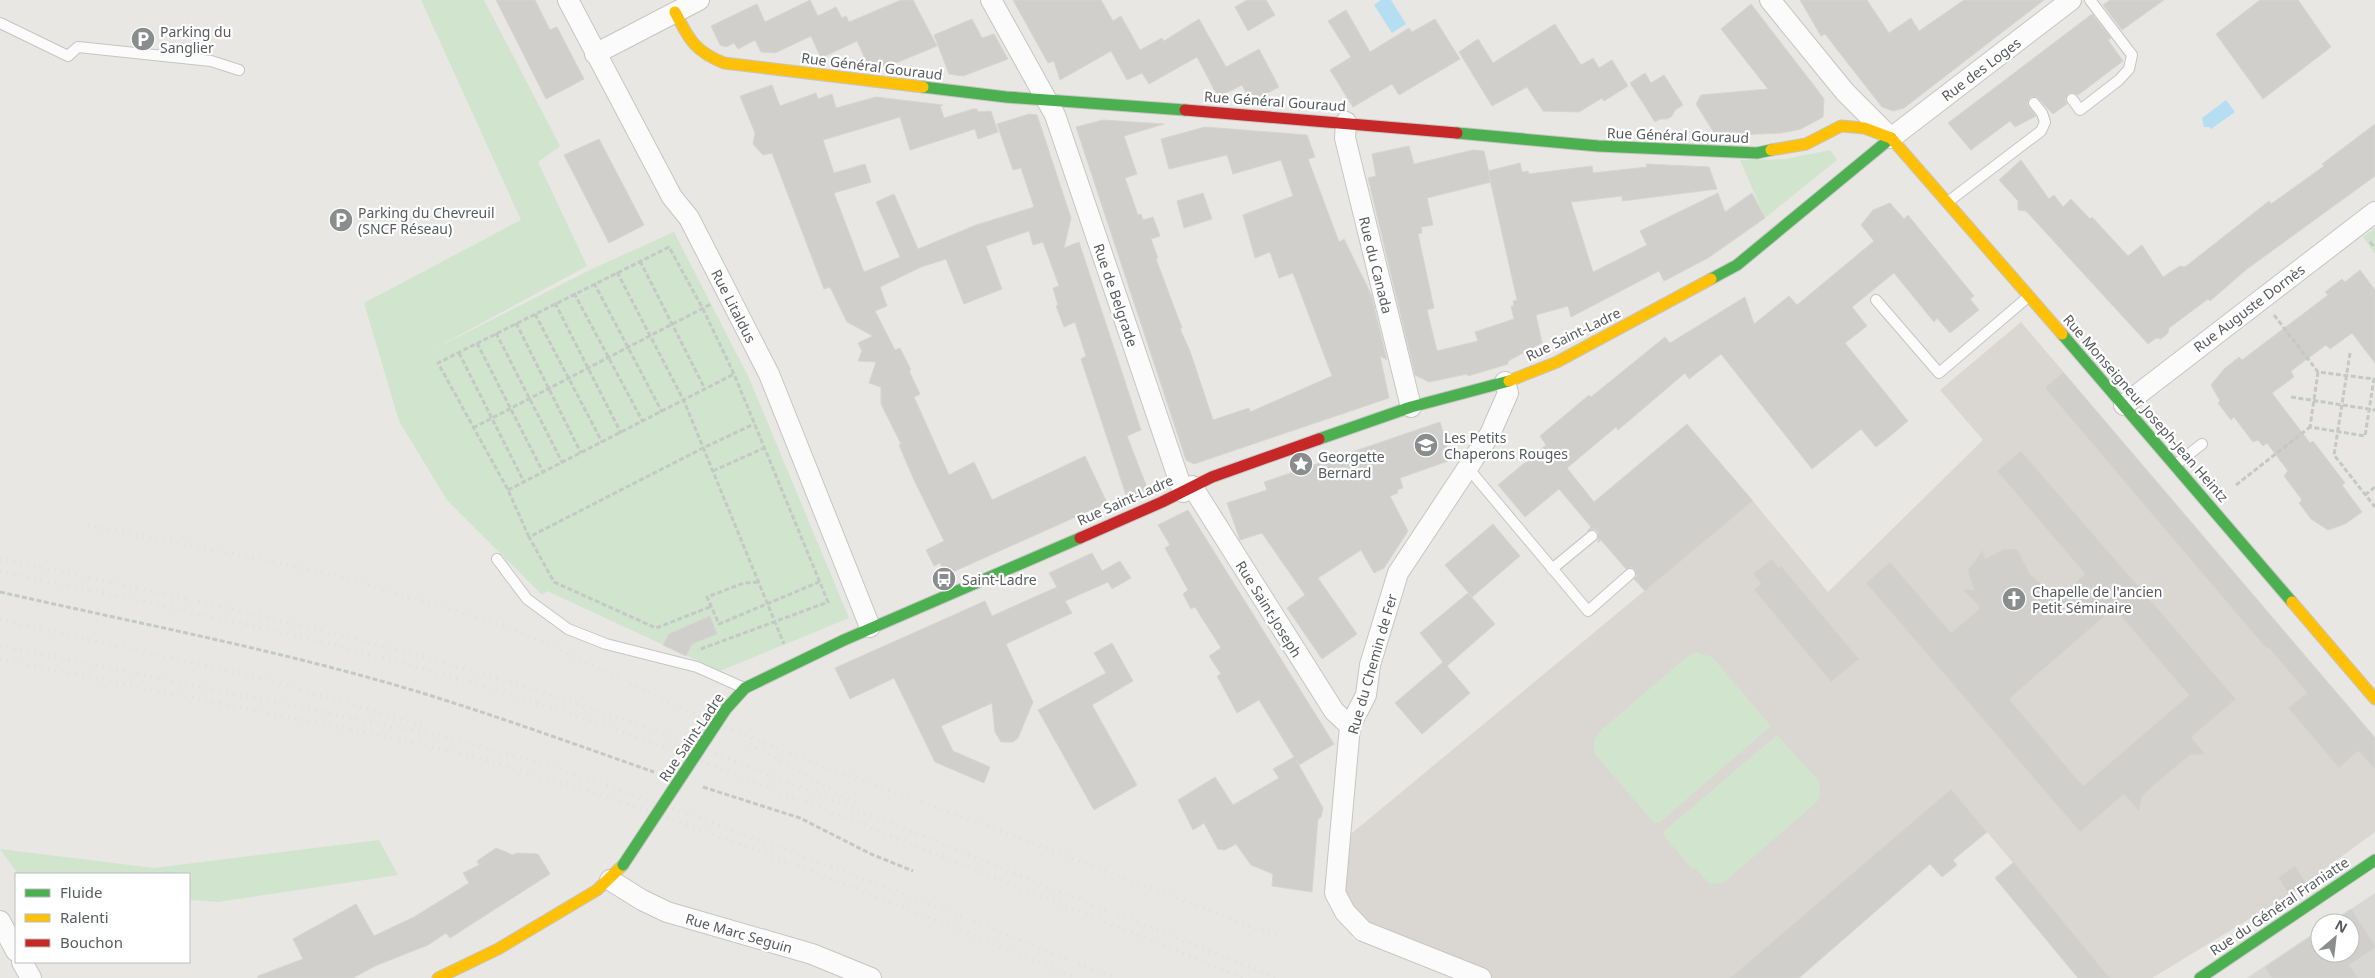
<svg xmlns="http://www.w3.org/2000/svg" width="2375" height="978" font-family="'Noto Sans',sans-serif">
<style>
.industrial{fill:#d9d7d4}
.education{fill:#dad7d2}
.green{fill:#d1e4ce}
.water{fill:#b6def3}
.building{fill:#d0cfcc;stroke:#d7d5d2;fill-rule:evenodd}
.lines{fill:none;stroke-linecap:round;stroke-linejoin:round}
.lane-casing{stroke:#c5c5c5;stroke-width:12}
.street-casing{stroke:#c5c5c5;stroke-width:22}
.fast-casing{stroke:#c5c5c5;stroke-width:13}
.slow-casing{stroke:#c5c5c5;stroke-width:13}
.jam-casing{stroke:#c5c5c5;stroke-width:13}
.path{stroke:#c4c9c5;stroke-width:3;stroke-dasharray:5 2.5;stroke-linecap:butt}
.lane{stroke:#fcfbfb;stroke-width:10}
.street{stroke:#fcfbfb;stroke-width:20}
.fast{stroke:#4caf50;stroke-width:11}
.slow{stroke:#ffc107;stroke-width:11}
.jam{stroke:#c62828;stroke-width:11}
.rail{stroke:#e1e1e0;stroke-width:4;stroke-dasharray:1 6;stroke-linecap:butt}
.fast-bridge-casing{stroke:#c5c5c5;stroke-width:13;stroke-linecap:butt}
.fast-bridge{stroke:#4caf50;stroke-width:11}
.labels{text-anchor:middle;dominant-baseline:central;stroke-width:4.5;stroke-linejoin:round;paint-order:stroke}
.poi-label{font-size:14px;fill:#585c60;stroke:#fff;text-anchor:start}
.street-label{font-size:14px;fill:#585c60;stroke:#fff}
</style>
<rect width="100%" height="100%" fill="#e8e7e3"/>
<!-- industrial -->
<path class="industrial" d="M 2375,893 L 2375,978 L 2247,978 L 2320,929 L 2320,953 L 2350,953 L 2350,923 L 2330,923 Z"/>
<!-- education -->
<path class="education" d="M 2021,322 L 2375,737 L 2375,832 L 2289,895 L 2152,978 L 2110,978 L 1951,789 L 1730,978 L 1494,978 L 1366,927 L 1341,890 L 1346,838 L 1753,501 L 1828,592 L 1983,440 L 1940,390 Z"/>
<!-- green -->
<path class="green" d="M 421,0 L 484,0 L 560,146 L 538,162 L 587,266 L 428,352 L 594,268 L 674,232 L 749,378 L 849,618 L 720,671 L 547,591 L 542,595 L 447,500 L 399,421 L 364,303 L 521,220 Z
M 1830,150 L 1837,160 L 1765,218 L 1740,160 L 1786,159 Z
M 2375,228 L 2375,254 L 2363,237 Z
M 1696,652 L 1712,657 L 1771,726 L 1659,823 L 1654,823 L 1594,753 L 1594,740 L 1601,730 L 1688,656 Z
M 1777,735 L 1819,781 L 1820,796 L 1816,803 L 1723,883 L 1710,884 L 1695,868 L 1693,870 L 1664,836 L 1664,831 Z
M 379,840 L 398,875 L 218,902 L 189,900 L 189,874 L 18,874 L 0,849 L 154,868 Z"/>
<!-- water -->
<path class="water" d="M 1381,0 L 1391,0 L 1406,24 L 1392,33 L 1374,5 Z
M 2226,100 L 2235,112 L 2211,129 L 2209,127 L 2204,127 L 2202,118 Z"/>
<!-- building -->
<path class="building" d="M 496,0 L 535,0 L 550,30 L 557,27 L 584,79 L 546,99 Z
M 810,0 L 818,16 L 836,7 L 842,18 L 846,16 L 849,22 L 901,0 L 913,0 L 937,46 L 891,65 L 880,66 L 868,65 L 857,41 L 821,58 L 811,36 L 775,53 L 761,52 L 755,40 L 738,49 L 734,43 L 726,47 L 720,45 L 711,26 L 757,4 L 765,22 Z
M 1013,0 L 1101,0 L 1113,21 L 1121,16 L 1140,50 L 1162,38 L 1164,41 L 1199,19 L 1226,67 L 1259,49 L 1279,87 L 1254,100 L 1250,99 L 1242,85 L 1218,97 L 1197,57 L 1149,84 L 1142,73 L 1127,80 L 1111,51 L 1060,80 L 1054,61 L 1048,63 Z
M 1247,0 L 1266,0 L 1275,15 L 1248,31 L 1235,7 Z
M 1800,0 L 1867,0 L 1889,33 L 1911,18 L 1919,31 L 1964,0 L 2044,0 L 1904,108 L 1893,111 L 1882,107 L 1825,34 L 1821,36 Z
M 2110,0 L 2164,0 L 2122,30 L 2103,5 Z
M 2260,0 L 2298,0 L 2331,47 L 2263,99 L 2216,34 Z
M 1751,4 L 1819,92 L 1824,99 L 1823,117 L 1801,129 L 1781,133 L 1716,136 L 1696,104 L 1701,95 L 1768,89 L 1721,29 Z
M 1346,10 L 1370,52 L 1409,28 L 1412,32 L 1435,19 L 1460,59 L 1399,95 L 1392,84 L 1353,107 L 1330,70 L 1351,57 L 1328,21 Z
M 2092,14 L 2111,38 L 2108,40 L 2123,61 L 2078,95 L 2072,92 L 2068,94 L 2065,99 L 2067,104 L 2053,114 L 2037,97 L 2030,97 L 2027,104 L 2036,116 L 2015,127 L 2010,121 L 1971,150 L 1948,123 Z
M 972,19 L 982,38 L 994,34 L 1008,59 L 963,76 L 949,74 L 934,35 Z
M 1555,24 L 1581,65 L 1593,58 L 1599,68 L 1612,60 L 1628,86 L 1604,101 L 1602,98 L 1579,112 L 1543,111 L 1527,87 L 1492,106 L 1459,52 L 1478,39 L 1493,63 Z
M 1645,73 L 1651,83 L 1664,75 L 1683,105 L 1675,110 L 1672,116 L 1667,119 L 1660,119 L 1655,122 L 1630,83 Z
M 772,85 L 780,106 L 816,93 L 818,99 L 832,94 L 836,108 L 876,97 L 943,105 L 940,106 L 944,118 L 973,109 L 977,109 L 978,112 L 991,111 L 998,132 L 978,139 L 975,129 L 910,150 L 900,117 L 823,140 L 834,173 L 865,164 L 871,182 L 834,193 L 864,272 L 900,257 L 876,202 L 894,194 L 918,249 L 976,225 L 1034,207 L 1021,168 L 1013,170 L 997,124 L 1029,114 L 1037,115 L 1071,218 L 1064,248 L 1079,242 L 1141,430 L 1127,436 L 1148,490 L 1127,498 L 1081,359 L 1086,356 L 1075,322 L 1064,327 L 1056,306 L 1058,305 L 1053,288 L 1059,286 L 1043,242 L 1033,245 L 1029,231 L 986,246 L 1002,289 L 964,304 L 946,259 L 921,267 L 880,287 L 887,306 L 875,311 L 895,350 L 900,348 L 911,370 L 909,371 L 920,394 L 914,397 L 949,475 L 974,462 L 992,500 L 1085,456 L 1107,503 L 946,575 L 940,563 L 934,566 L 926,550 L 944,541 L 914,480 L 899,445 L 901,444 L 881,404 L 881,387 L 869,383 L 876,362 L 858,361 L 862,351 L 858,343 L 873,336 L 847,322 L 830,287 L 824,289 L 772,153 L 763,155 L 753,144 L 755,133 L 740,96 Z
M 1103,120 L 1164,124 L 1124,136 L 1137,174 L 1125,178 L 1138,215 L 1141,214 L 1143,220 L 1153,217 L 1160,236 L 1151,239 L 1158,258 L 1156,259 L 1182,328 L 1180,329 L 1190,351 L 1213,420 L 1249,408 L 1250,412 L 1332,376 L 1293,273 L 1279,278 L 1270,252 L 1255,258 L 1243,215 L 1293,196 L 1281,160 L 1233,174 L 1227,155 L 1169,169 L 1161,139 L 1205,127 L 1307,135 L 1315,157 L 1308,159 L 1339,242 L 1344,239 L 1371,294 L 1387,360 L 1380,356 L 1389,398 L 1194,464 L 1186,460 L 1076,127 Z
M 2375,124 L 2375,176 L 2247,269 L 2210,301 L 2208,299 L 2169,328 L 2168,333 L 2161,339 L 2156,338 L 2148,344 L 2026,211 L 2018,210 L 2018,201 L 1999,180 L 2021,160 L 2049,199 L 2054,195 L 2063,207 L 2071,199 L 2090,219 L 2092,217 L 2128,256 L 2142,245 L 2163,277 L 2180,266 L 2185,267 L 2269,201 L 2271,204 L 2324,166 L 2322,164 Z
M 599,139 L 644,225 L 609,243 L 564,155 Z
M 1409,146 L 1414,164 L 1473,150 L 1484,151 L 1491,182 L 1427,198 L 1433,225 L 1421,227 L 1422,233 L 1418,234 L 1434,308 L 1427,310 L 1437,351 L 1478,341 L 1475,332 L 1514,319 L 1511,306 L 1514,306 L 1513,301 L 1517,300 L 1488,171 L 1520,163 L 1522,172 L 1528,171 L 1529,174 L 1592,166 L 1593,173 L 1647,167 L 1646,164 L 1709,167 L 1717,189 L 1622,201 L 1622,196 L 1571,202 L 1593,272 L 1647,245 L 1640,231 L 1718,193 L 1725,212 L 1752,193 L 1765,218 L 1708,258 L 1664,281 L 1659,271 L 1571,317 L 1568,306 L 1536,315 L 1542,343 L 1508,361 L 1508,364 L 1468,376 L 1467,374 L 1429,382 L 1415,375 L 1368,178 L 1376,176 L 1372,154 Z
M 1203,193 L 1212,219 L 1184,228 L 1177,201 Z
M 1890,203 L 1904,219 L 1908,215 L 1974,296 L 1970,299 L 1979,310 L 1950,333 L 1937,318 L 1934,322 L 1894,273 L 1852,307 L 1867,326 L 1845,343 L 1908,421 L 1889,437 L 1876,447 L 1861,429 L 1812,469 L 1721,354 L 1689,379 L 1685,373 L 1618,430 L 1616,427 L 1567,468 L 1594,502 L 1687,424 L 1753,501 L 1645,591 L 1634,579 L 1637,576 L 1635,570 L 1632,567 L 1626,569 L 1601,540 L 1598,543 L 1598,532 L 1594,529 L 1587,531 L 1591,527 L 1559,489 L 1525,517 L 1498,485 L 1546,445 L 1540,436 L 1589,395 L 1591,397 L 1665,337 L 1670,343 L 1745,297 L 1754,324 L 1789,296 L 1797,305 L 1874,241 L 1861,225 L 1873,210 Z
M 2360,270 L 2375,290 L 2375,363 L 2352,333 L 2330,349 L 2326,345 L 2291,371 L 2294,377 L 2272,393 L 2310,443 L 2313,441 L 2345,483 L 2342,485 L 2362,512 L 2345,524 L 2328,530 L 2311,519 L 2299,503 L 2302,500 L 2284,476 L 2288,471 L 2267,443 L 2263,446 L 2258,440 L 2253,442 L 2234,417 L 2231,420 L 2218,403 L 2220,401 L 2211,385 L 2224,369 L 2239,357 L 2242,360 L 2328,295 L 2325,292 L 2342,279 L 2345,282 Z
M 2063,372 L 2375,738 L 2375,769 L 2358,751 L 2339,768 L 2288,708 L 2307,693 L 2269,648 L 2267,649 L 2236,613 L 2045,388 Z
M 1440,422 L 1451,460 L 1400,478 L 1403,488 L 1397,490 L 1398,493 L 1390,496 L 1408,531 L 1384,568 L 1374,573 L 1361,550 L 1318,578 L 1357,634 L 1322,659 L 1287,608 L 1305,595 L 1262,533 L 1240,540 L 1227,503 L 1267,490 L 1264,482 Z
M 2021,451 L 2236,699 L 2191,737 L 2205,754 L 2190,755 L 2160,780 L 2142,796 L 2139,811 L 2124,794 L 2080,832 L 1866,583 L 1890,562 L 1951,633 L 1979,609 L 1979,606 L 1962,589 L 1974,590 L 1968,570 L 1983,550 L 1985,559 L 2004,549 L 2017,549 L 2030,574 L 2057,598 L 2085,574 L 1997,471 ZM 2114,608 L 2189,695 L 2083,786 L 2009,699 Z
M 1188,510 L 1334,744 L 1299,765 L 1296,760 L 1323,808 L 1321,817 L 1318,819 L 1312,892 L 1272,886 L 1273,874 L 1251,865 L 1236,844 L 1225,850 L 1218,849 L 1204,823 L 1193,830 L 1178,800 L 1215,777 L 1233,805 L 1279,778 L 1273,769 L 1294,757 L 1259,700 L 1237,713 L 1217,676 L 1221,674 L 1209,656 L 1221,648 L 1195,607 L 1191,609 L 1183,594 L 1188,590 L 1165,548 L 1170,545 L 1158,525 Z
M 1493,524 L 1520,556 L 1472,597 L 1445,565 Z
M 1092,553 L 1102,571 L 1120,561 L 1131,578 L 1112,589 L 1108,582 L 1065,601 L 1072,613 L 1006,644 L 1033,702 L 1018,738 L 1013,742 L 1001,742 L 995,732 L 992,703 L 941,726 L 953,751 L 990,767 L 984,783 L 935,762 L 894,678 L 850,699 L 835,668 L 985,601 L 992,616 L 1057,587 L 1049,573 Z
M 1772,559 L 1779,568 L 1781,566 L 1859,659 L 1831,682 L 1754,590 L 1761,583 L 1753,574 Z
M 1468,593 L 1495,624 L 1447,666 L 1470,693 L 1422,734 L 1395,703 L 1443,662 L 1420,633 Z
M 710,616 L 717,634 L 692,644 L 686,656 L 663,645 L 669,634 Z
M 1112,643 L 1133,681 L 1092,705 L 1137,785 L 1094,810 L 1038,710 L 1106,673 L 1094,653 Z
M 1951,789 L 1987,832 L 1953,860 L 1957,865 L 1942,877 L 1930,864 L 1799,978 L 1730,978 Z
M 496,848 L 513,855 L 517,853 L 538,854 L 550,874 L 450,938 L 446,933 L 428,945 L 375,966 L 353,978 L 258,978 L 258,976 L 303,959 L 293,939 L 356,904 L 374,936 L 414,917 L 469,883 L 463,873 L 479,865 L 477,861 Z
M 2014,862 L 2110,978 L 2078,978 L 1995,878 Z
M 2295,866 L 2306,883 L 2289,895 L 2278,877 Z
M 2351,909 L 2375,945 L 2375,948 L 2349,965 L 2358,978 L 2272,978 L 2265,967 L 2320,930 L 2320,953 L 2350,953 L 2350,923 L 2330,923 Z"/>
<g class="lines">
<!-- lane casing -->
<g class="lane-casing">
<path id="lane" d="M 0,23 L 68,56 L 78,47 L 211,61 L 239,70
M 2072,99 L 2080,110 L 2119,80 L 2129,69 L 2132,55 L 2090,0
M 1949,201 L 2041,131 L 2045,122 L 2042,113 L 2034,103
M 1876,300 L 1939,373 L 2028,297
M 2175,465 L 2202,444
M 1468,468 L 1588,611 L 1630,574
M 497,559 L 527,599 L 568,629 L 606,644 L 697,667 L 744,688
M 1552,569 L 1592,536"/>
</g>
<!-- street casing -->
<g class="street-casing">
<path id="street" d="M 568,0 L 672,197 L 689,218 L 769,374 L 870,627
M 991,0 L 1055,115 L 1183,492
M 1770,0 L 1845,92 L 1891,138 L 2071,0
M 595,54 L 699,0
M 1346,122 L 1345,138 L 1411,407
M 2124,405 L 2375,212
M 1192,486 L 1334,711 L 1350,726
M 610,880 L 642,900 L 667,912 L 812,954 L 871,978
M 0,921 L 16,951
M 22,962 L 31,978
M 1481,978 L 1363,931 L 1345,912 L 1335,893 L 1350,726 L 1366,695 L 1370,665 L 1398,573 L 1490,434 L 1508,393 L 1505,382"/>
</g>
<!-- fast casing -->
<g class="fast-casing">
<path id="fast" d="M 923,87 L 1006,97 L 1185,110
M 1457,133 L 1598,146 L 1757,153 L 1771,150
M 1711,279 L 1737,265 L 1891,138
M 2062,334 L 2292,602
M 1319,439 L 1411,407 L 1509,381
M 726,709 L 745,688 L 844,640 L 1080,538
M 2200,978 L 2375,860"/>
</g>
<!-- slow casing -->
<g class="slow-casing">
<path id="slow" d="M 675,12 C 689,39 694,51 724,63 L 923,87
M 1771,150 L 1806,144 L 1841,126 L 1864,128 L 1891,138 L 2062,334
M 1509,381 L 1557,362 L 1711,279
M 2292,602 L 2375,699
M 438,978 L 498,949 L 597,890 L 623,865"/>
</g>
<!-- jam casing -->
<g class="jam-casing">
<path id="jam" d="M 1185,110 L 1457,133
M 1080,538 L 1162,502 L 1212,477 L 1319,439"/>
</g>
<!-- path -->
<path class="path" d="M 2370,242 L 2375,248
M 640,261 L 705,389
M 617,272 L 684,401 L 784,644
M 594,283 L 662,412
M 574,293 L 643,422
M 555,303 L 621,433
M 535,314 L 602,442
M 2274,315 L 2318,372 L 2374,379 L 2365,436 L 2310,427 L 2318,372
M 516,323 L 581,453
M 496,333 L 562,462
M 477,343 L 543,472
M 459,353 L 524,482
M 2350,353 L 2334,455 L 2375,507
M 2291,397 L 2375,410
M 473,428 L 711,304
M 713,471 L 764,448
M 2236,485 L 2310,427
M 508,490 L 734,374
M 2365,495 L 2375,487
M 529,537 L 508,490 L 438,363 L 669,247 L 703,309 L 734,374 L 828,602 L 698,650
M 758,582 L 744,583 L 707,597 L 719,624 L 819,582
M 0,592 C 141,624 284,651 422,693 C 500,717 577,745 654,772
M 710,607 L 656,628 L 554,582 L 529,537 L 703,448 L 754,424
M 703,787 L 800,818 L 871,854 L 913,871"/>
<!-- lane -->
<use href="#lane" class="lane"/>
<!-- street -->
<use href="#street" class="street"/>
<!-- fast -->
<use href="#fast" class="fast"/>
<!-- slow -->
<use href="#slow" class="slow"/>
<!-- jam -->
<use href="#jam" class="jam"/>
<!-- rail -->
<path class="rail" d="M 88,525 L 331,574 L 508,627 L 560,650 L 688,711 L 797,757 L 980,823 L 1282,938
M 0,559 C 196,600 393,642 584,706 C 678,737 770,775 862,812 C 1000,867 1138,923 1277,978
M 0,571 C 176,609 353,644 525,699 C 638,735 748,779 858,823 C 987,874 1115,926 1243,978
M 0,620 L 261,678 L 424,726
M 0,646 L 441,736 L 547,765 L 719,825 L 896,891 L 1116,978
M 0,659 C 87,676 174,695 261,712 C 329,725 398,737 466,755 C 674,811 878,897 1077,978
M 750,744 L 857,804"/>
<!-- fast-bridge casing -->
<g class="fast-bridge-casing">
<path id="fast-bridge" d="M 623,865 L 726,709"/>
</g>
<!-- fast-bridge -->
<use href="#fast-bridge" class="fast-bridge"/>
</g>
<!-- icons -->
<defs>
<g id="parking-disc" transform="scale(1.25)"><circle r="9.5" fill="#8a8d8e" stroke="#fff"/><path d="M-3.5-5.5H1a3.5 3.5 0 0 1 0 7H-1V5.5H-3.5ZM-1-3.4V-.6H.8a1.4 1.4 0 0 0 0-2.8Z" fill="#fff"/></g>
<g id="school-disc" transform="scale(1.25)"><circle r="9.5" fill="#8a8d8e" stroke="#fff"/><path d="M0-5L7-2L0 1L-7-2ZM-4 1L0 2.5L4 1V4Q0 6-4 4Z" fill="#fff"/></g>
<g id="sight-disc" transform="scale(1.25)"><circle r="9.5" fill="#8a8d8e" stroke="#fff"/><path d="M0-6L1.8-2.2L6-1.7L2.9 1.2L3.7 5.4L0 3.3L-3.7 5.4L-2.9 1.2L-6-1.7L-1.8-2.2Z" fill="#fff"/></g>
<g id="bus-disc" transform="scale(1.25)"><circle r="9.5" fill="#8a8d8e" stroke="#fff"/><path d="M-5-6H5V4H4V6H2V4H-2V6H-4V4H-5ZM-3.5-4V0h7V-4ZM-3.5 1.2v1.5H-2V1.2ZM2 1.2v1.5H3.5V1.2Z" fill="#fff"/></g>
<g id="church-disc" transform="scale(1.25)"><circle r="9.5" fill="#8a8d8e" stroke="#fff"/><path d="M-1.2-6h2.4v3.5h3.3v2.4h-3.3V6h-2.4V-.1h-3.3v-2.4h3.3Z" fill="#fff"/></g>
</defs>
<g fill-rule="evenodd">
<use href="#parking-disc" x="143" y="39"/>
<use href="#parking-disc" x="341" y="220"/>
<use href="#school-disc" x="1426" y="445"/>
<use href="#sight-disc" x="1301" y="464"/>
<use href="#bus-disc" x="944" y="579"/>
<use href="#church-disc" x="2014" y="599"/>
</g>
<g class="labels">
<!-- poi labels -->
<g class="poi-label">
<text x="160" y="31">Parking du<tspan x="160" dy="16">Sanglier</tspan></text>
<text x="358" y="212">Parking du Chevreuil<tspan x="358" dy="16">(SNCF Réseau)</tspan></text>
<text x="1444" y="437">Les Petits<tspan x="1444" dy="16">Chaperons Rouges</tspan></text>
<text x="1318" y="456">Georgette<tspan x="1318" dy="16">Bernard</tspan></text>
<text x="962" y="579">Saint-Ladre</text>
<text x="2032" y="591">Chapelle de l'ancien<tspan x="2032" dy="16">Petit Séminaire</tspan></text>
</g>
<!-- street labels -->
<g class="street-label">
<text transform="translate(872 66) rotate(7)">Rue Général Gouraud</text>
<text transform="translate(1981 69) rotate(-37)">Rue des Loges</text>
<text transform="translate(1275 101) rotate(4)">Rue Général Gouraud</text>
<text transform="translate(1678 135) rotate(2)">Rue Général Gouraud</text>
<text transform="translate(1376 265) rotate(76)">Rue du Canada</text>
<text transform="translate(1116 295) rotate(71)">Rue de Belgrade</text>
<text transform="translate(734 306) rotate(63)">Rue Litaldus</text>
<text transform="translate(2249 308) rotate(-37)">Rue Auguste Dornès</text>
<text transform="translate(1573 334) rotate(-26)">Rue Saint-Ladre</text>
<text transform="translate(2146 408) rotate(49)">Rue Monseigneur Joseph-Jean Heintz</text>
<text transform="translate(1125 500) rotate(-24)">Rue Saint-Ladre</text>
<text transform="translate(1269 609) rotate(58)">Rue Saint-Joseph</text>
<text transform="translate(1372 664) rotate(-74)">Rue du Chemin de Fer</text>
<text transform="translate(691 737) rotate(-56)">Rue Saint-Ladre</text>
<text transform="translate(2279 906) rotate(-34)">Rue du Général Franiatte</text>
<text transform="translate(739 933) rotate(16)">Rue Marc Seguin</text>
</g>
</g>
<!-- legend -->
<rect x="15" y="873" width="175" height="90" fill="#ffffff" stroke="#bcbebf"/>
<rect x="25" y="889" width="25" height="8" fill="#4caf50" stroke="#bcbebf"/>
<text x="60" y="898" font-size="15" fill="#585c60">Fluide</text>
<rect x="25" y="914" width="25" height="8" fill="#ffc107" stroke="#bcbebf"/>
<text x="60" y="923" font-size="15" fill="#585c60">Ralenti</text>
<rect x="25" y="939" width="25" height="8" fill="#c62828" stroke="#bcbebf"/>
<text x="60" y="948" font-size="15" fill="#585c60">Bouchon</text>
<!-- north arrow -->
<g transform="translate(2335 938) rotate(28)"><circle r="24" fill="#ffffff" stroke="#bcbebf"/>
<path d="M0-4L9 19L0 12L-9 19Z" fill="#8a8d8e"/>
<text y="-8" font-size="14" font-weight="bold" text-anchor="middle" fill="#585c60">N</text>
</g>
</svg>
